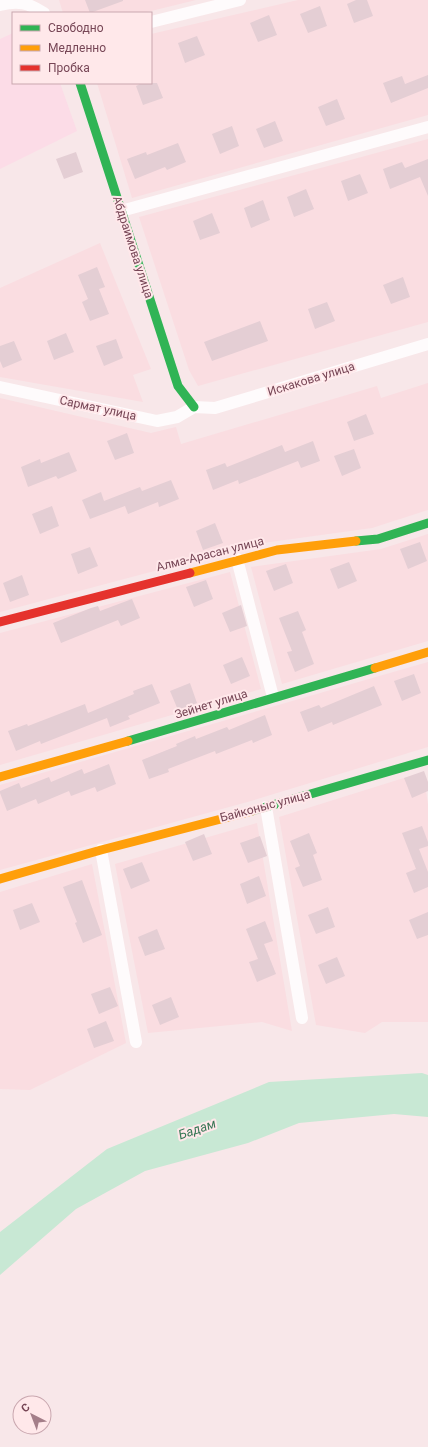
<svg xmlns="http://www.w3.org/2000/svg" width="428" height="1447" font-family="Roboto,sans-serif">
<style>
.residential{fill:#fadde1}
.commercial{fill:#fcdce7}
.water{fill:#c8e8d4}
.building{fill:#e4ced4}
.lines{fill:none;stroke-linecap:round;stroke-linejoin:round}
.street{stroke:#fefbfc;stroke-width:12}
.fast{stroke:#30b455;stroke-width:9}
.slow{stroke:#ff9f0a;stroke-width:9}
.jam{stroke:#e5322d;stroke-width:9}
.labels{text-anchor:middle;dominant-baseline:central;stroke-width:4;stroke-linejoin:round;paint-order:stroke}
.street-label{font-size:12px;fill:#774656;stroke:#ffe8ea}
.water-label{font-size:13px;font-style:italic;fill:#367654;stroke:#ffe8ea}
</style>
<rect width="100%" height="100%" fill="#f8e7e9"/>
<!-- residential -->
<path class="residential" d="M 59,0 L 196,0 L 143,13 L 63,13 Z
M 298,0 L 428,0 L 428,115 L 132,198 L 97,83 L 151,83 L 151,34 Z
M 428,139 L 428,322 L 198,386 L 189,370 L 139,217 Z
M 100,243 L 151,369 L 133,375 L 143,402 L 0,377 L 0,288 Z
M 428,383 L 428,510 L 372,528 L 256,544 L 0,612 L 0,398 L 151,433 L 176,427 L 181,444 L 377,386 L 381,398 Z
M 428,534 L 428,641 L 282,684 L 251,567 L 381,549 Z
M 230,572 L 261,689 L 0,765 L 0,633 Z
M 428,662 L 428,747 L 251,801 L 0,870 L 0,785 Z
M 423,772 L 428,804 L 428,1022 L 382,1022 L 365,1033 L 316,1025 L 279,817 Z
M 257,823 L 292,1031 L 262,1022 L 148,1033 L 115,864 Z
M 92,864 L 126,1043 L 30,1090 L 0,1089 L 0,892 Z"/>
<!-- commercial -->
<path class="commercial" d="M 13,33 L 13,83 L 60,83 L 77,131 L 0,169 L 0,39 Z"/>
<!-- water -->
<path class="water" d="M 422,1073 L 428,1075 L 428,1117 L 394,1114 L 299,1123 L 248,1143 L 145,1171 L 76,1209 L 0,1275 L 0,1232 L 107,1149 L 269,1082 Z"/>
<!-- building -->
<path class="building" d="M 85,0 L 123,0 L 123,1 L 90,13 Z
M 356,0 L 367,0 L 373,16 L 354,23 L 347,4 Z
M 320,6 L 327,26 L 308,33 L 300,14 Z
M 269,15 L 277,35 L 258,42 L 250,23 Z
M 197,36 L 205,55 L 185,63 L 178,43 Z
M 428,75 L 428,88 L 391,103 L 383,83 L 402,76 L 405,84 Z
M 142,83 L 157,83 L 163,98 L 143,105 L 136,86 Z
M 337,99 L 345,119 L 326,126 L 318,107 Z
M 275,121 L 283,141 L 264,148 L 256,129 Z
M 232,126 L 239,146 L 220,154 L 212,134 Z
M 178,143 L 186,162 L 167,170 L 165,167 L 135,179 L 127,159 L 146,152 L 147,155 Z
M 76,152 L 83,172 L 64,179 L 56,159 Z
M 428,159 L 428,196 L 420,177 L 390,189 L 383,169 L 402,162 L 405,168 Z
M 360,174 L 368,193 L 348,201 L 341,181 Z
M 306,189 L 314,209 L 294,217 L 287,197 Z
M 263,200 L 270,220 L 251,228 L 244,208 Z
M 212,213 L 220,233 L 200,240 L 193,221 Z
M 97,267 L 105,287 L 99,289 L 109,314 L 90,321 L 82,302 L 88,299 L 78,275 Z
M 403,277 L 410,297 L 391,304 L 383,285 Z
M 327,302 L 335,321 L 315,329 L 308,309 Z
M 260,321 L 268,341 L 212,361 L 204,342 Z
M 66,333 L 74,352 L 54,360 L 47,341 Z
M 116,339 L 123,358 L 104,366 L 96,346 Z
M 14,341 L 22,360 L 3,368 L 0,361 L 0,346 Z
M 366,414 L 374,434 L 354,441 L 347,422 Z
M 127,433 L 134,453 L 115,460 L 107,441 Z
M 313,441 L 320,461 L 301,468 L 298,461 L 239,484 L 238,480 L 213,490 L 206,470 L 225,463 L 227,467 L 282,445 L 285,452 Z
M 354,449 L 361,468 L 342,476 L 334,456 Z
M 69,452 L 77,471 L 58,479 L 56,476 L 28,487 L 21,467 L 40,459 L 41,463 Z
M 171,480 L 179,499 L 159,507 L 158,502 L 128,514 L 125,506 L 90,519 L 82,500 L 101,492 L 104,501 L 140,487 L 142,491 Z
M 52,506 L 59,526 L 40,534 L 32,514 Z
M 215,523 L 223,543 L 203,550 L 196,531 Z
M 420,542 L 427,561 L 408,569 L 400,549 Z
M 90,547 L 98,566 L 78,574 L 71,554 Z
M 349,562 L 357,581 L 338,589 L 330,569 Z
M 286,564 L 293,583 L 274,591 L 266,571 Z
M 22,575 L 29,595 L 10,602 L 3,583 Z
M 206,580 L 213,599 L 194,607 L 186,587 Z
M 132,599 L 140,618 L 121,626 L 118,620 L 61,643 L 53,623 L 91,608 L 98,606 L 100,611 Z
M 241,605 L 247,626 L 230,632 L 222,613 Z
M 298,611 L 306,630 L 302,632 L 314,664 L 295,672 L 287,652 L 292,651 L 279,618 Z
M 242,657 L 250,676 L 231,684 L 223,665 Z
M 414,674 L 421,693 L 402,701 L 394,681 Z
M 190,683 L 197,703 L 178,710 L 170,691 Z
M 152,684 L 160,703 L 128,716 L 130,719 L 110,727 L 107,718 L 41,744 L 40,741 L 16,751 L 8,731 L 27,724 L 28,726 L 85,704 L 88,713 L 134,694 L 133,691 Z
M 374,686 L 382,705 L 333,725 L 332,722 L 308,732 L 300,712 L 319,705 L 321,708 Z
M 265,715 L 272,735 L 253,743 L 252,740 L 216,754 L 215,751 L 168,769 L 169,772 L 149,779 L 142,760 L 177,746 L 176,744 L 195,736 L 196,739 L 227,727 L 229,730 Z
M 109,764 L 116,784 L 97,792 L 95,787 L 71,796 L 69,791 L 38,804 L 36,799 L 7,811 L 0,793 L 0,791 L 19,783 L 21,788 L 49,777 L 51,782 L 82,769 L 84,774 Z
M 424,771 L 428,782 L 428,791 L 412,798 L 404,778 Z
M 422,826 L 428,842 L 428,846 L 419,849 L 428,872 L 428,887 L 414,893 L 406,873 L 416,869 L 402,833 Z
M 309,833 L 317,853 L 313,855 L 322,880 L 303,887 L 295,868 L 300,866 L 290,841 Z
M 204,834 L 212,854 L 193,861 L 185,842 Z
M 260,836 L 267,856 L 248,863 L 240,843 Z
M 142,862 L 150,881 L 131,889 L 123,869 Z
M 259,876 L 266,896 L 247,904 L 240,884 Z
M 82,880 L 102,935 L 83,943 L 75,923 L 77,922 L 63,887 Z
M 32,903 L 40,922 L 20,930 L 13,910 Z
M 328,907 L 335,927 L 316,934 L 308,915 Z
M 428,912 L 428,935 L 417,939 L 409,920 Z
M 265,921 L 273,941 L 264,944 L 276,974 L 257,982 L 249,962 L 258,959 L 246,929 Z
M 157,929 L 165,949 L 145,956 L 138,937 Z
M 337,957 L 345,976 L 326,984 L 318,965 Z
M 110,987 L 118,1006 L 99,1014 L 91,994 Z
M 171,997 L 179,1017 L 160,1025 L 152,1005 Z
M 106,1021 L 114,1041 L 94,1048 L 87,1029 Z"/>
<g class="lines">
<!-- street -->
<path class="street" d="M 0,5 C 19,0 28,3 44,13
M 151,22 L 240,0
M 121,211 L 428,127
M 0,387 L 157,421 L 177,417 L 194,407 L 215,408 L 428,344
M 237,559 L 273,697
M 266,807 L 302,1018
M 101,850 L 136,1042"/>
<!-- fast -->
<path class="fast" d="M 80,83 L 178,386 L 194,407
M 356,541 L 378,539 L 428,523
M 128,741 L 375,668
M 252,811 L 428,760"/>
<!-- slow -->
<path class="slow" d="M 190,573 L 277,550 L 356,541
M 375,668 L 428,652
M 0,777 L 128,741
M 0,879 L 101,850 L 252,811"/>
<!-- jam -->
<path class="jam" d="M 0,622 L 190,573"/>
</g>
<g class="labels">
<!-- street labels -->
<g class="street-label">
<text transform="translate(133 247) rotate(72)">Абдраимова улица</text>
<text transform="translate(311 379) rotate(-17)">Искакова улица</text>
<text transform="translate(98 408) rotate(12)">Сармат улица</text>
<text transform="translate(210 554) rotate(-14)">Алма-Арасан улица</text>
<text transform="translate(211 704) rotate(-17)">Зейнет улица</text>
<text transform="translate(265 806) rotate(-15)">Байконыс улица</text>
</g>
<!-- water labels -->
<g class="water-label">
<text transform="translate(197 1129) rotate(-19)">Бадам</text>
</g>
</g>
<!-- legend -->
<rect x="12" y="12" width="140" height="72" fill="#ffe8ea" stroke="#c9a7af"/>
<rect x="20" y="25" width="20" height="6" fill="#30b455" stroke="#c9a7af"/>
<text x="48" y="32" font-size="12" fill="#774656">Свободно</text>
<rect x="20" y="45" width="20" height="6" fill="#ff9f0a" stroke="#c9a7af"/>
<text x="48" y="52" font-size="12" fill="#774656">Медленно</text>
<rect x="20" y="65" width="20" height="6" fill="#e5322d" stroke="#c9a7af"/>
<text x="48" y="72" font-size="12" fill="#774656">Пробка</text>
<!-- north arrow -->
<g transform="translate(32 1415) rotate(318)"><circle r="19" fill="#ffe8ea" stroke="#c9a7af"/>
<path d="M0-3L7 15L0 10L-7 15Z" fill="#a47e89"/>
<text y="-6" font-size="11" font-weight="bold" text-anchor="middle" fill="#774656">С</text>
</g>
</svg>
